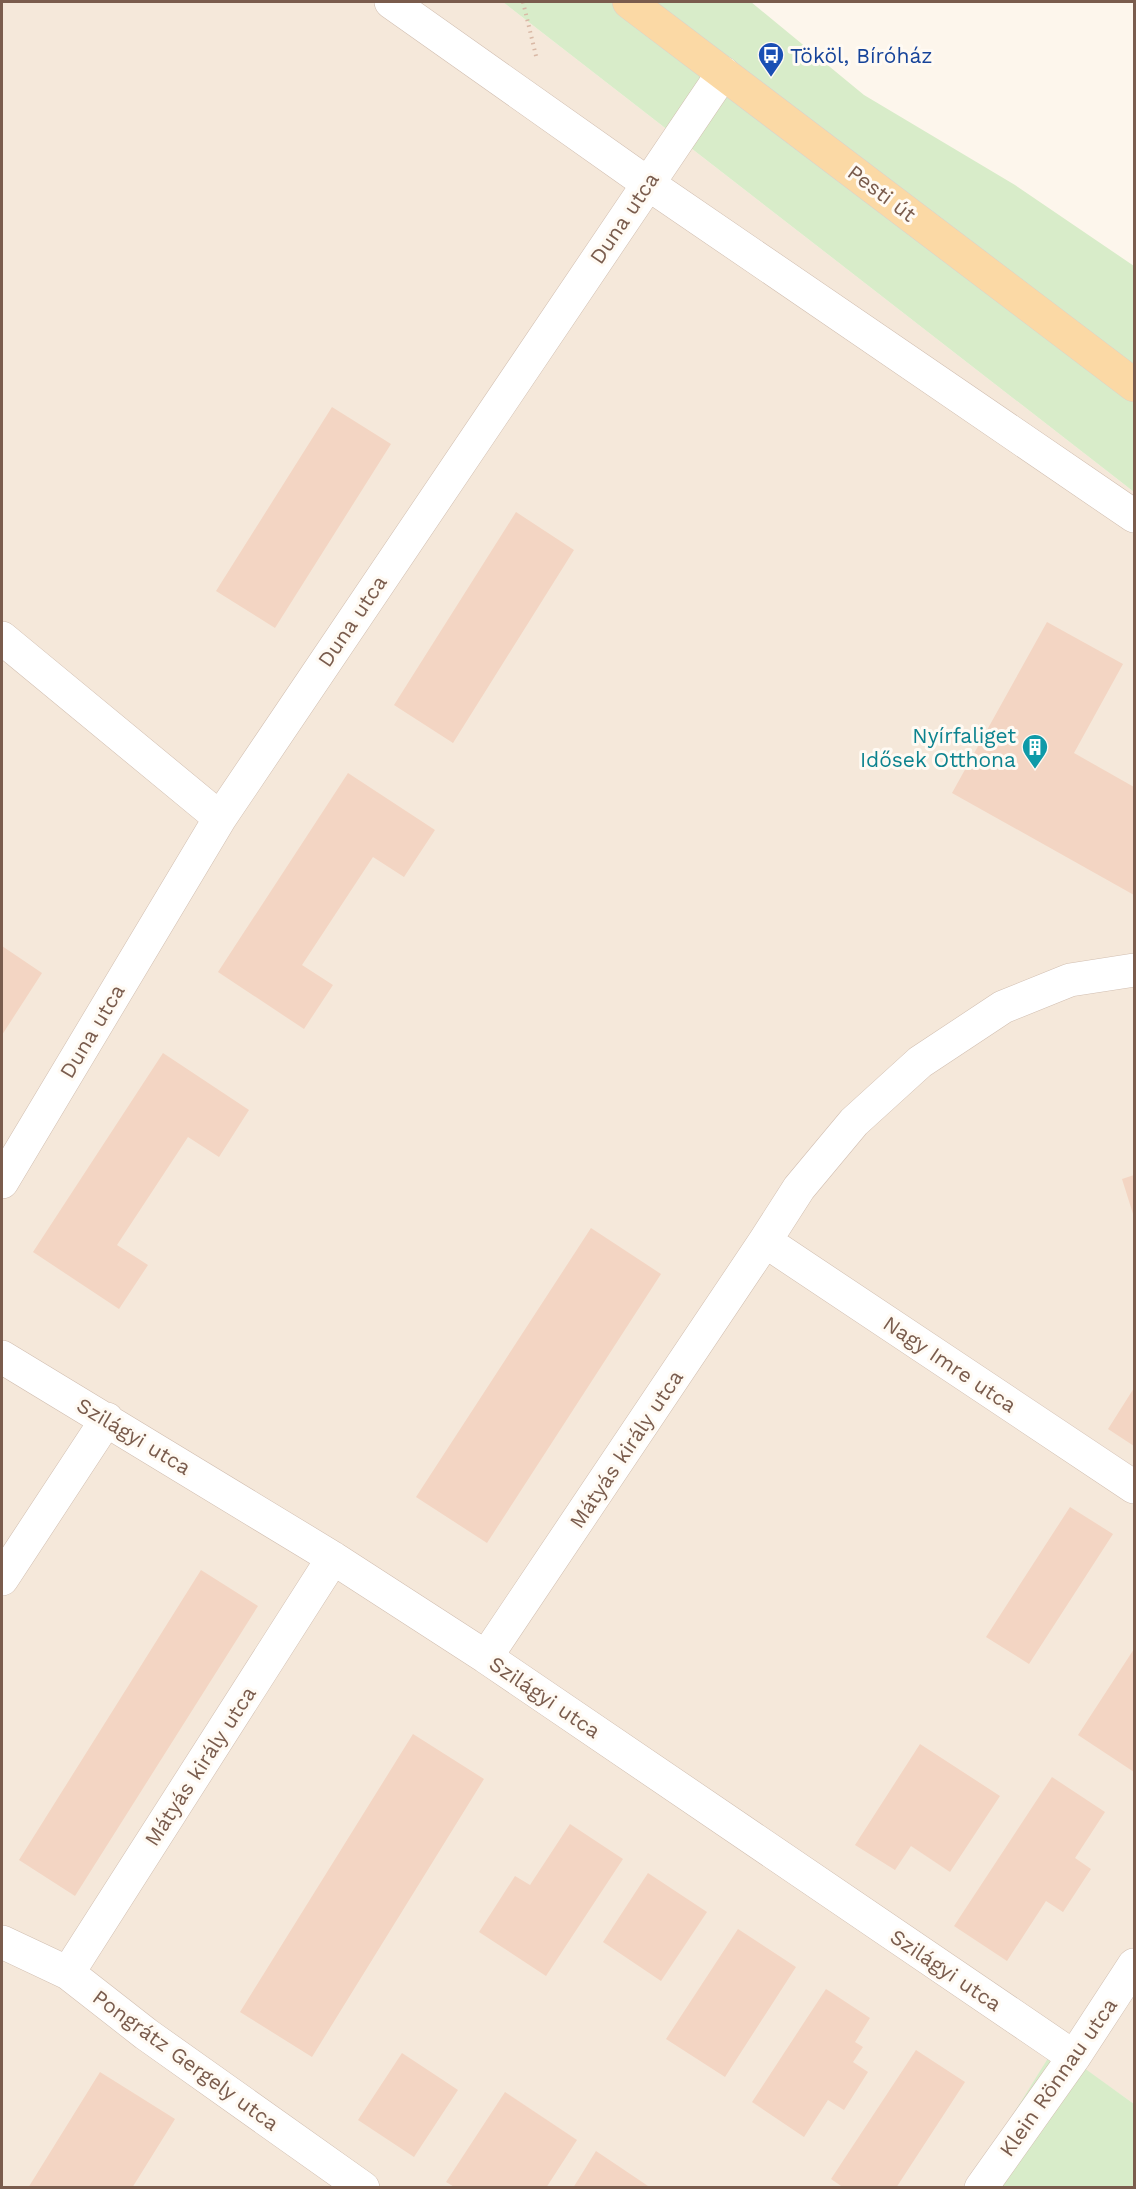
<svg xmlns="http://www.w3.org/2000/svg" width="1136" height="2189" font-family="'Work Sans',sans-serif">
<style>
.residential{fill:#f5e8da}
.green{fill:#d8ecc9}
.building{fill:#f3d5c3}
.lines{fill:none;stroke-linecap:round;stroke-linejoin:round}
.minor-casing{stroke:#d1beb0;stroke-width:34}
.major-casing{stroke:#dad1cd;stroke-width:34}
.path{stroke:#d9b8a5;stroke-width:4;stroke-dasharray:1.5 4.5;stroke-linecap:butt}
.minor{stroke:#fff;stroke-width:33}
.major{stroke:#fbd9a5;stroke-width:33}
.labels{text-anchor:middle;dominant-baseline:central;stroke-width:6;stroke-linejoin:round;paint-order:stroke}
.transit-label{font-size:21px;fill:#164399;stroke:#fffaf3;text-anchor:start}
.street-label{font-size:21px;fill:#7a5c4d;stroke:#fffaf3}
.culture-label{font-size:21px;fill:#0d838f;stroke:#fffaf3;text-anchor:end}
</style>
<rect width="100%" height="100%" fill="#fdf6ec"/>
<!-- residential -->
<path class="residential" d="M 2,2 L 503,2 L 1134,492 L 1134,2104 L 1055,2048 L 967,2187 L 2,2188 Z"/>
<!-- green -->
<path class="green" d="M 503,2 L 751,2 L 864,95 L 1015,185 L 1134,266 L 1134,492 Z
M 1055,2047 L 1134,2104 L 1134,2187 L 967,2188 Z"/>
<!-- building -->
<path class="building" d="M 332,407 L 391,444 L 275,628 L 216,591 Z
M 516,512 L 574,550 L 453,743 L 394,705 Z
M 1047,622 L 1123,664 L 1074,753 L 1134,787 L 1134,895 L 952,793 Z
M 348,773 L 435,830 L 404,877 L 373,857 L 302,965 L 333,985 L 304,1029 L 218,972 Z
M 2,946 L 42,973 L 2,1035 Z
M 163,1053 L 249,1110 L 219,1157 L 188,1137 L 117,1245 L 148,1265 L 119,1309 L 33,1252 Z
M 1134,1175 L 1134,1217 L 1122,1179 Z
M 591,1228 L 661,1274 L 487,1543 L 416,1497 Z
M 1134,1388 L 1134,1446 L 1108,1429 Z
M 1070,1507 L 1113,1534 L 1029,1664 L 986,1637 Z
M 201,1570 L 258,1606 L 75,1896 L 19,1860 Z
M 1134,1649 L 1134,1772 L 1078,1735 Z
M 413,1734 L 484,1779 L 312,2057 L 240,2012 Z
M 920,1744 L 1000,1796 L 950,1872 L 911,1846 L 895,1870 L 855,1845 Z
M 1052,1777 L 1105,1812 L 1075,1858 L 1091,1869 L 1063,1912 L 1046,1901 L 1007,1961 L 954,1926 Z
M 570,1824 L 623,1859 L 546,1976 L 479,1932 L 515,1876 L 530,1885 Z
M 648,1873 L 707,1912 L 661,1981 L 603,1942 Z
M 738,1929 L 796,1967 L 725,2077 L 666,2039 Z
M 826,1989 L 870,2018 L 855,2042 L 863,2047 L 853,2062 L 868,2072 L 844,2110 L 828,2100 L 804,2137 L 752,2102 Z
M 916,2050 L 965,2082 L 896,2188 L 844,2188 L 831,2179 Z
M 402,2053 L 458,2090 L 414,2157 L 358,2120 Z
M 100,2072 L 175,2119 L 132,2188 L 28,2188 Z
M 505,2092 L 577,2140 L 546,2188 L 456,2188 L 446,2182 Z
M 596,2151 L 651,2188 L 573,2188 Z"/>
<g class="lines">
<!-- minor casing -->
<g class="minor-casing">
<path id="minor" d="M 391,2 L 647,183 L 1134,516
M 2,638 L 220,818
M 2,1182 L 220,818 L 723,73
M 765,1241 L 1134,1487
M 2,1357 L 333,1558 L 486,1657 L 1074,2057
M 2,1579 L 107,1419
M 486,1657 L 765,1241 L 799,1188 L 854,1122 L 920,1062 L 1003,1007 L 1070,980 L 1134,970
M 2,1942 L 68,1973 L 146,2034 L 363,2188
M 68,1973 L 333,1558
M 981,2188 L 1074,2057 L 1134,1965"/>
</g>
<!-- major casing -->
<g class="major-casing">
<path id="major" d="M 629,2 L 1134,385"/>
</g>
<!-- path -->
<path class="path" d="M 523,2 L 537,60"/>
<!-- minor -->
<use href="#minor" class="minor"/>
<!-- major -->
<use href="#major" class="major"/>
</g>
<!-- icons -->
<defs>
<g id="bus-pin" transform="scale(1.35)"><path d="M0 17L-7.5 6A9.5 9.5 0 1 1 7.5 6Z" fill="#1a4fb4" stroke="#fffaf3"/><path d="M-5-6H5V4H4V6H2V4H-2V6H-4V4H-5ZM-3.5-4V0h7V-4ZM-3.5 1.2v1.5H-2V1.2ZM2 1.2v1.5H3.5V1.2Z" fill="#fff"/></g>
<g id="building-pin" transform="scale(1.35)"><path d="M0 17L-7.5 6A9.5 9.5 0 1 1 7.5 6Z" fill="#0f9aa8" stroke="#fffaf3"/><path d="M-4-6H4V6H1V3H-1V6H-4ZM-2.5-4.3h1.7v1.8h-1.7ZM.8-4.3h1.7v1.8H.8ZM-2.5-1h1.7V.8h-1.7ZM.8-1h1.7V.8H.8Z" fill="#fff"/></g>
</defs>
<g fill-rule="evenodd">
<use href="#bus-pin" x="771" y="55"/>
<use href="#building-pin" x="1035" y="747"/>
</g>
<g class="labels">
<!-- transit labels -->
<g class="transit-label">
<text x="790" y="55">Tököl, Bíróház</text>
</g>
<!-- street labels -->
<g class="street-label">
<text transform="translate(882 193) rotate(37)">Pesti út</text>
<text transform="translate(624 218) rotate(-56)">Duna utca</text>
<text transform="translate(352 621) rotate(-56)">Duna utca</text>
<text transform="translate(92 1031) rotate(-59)">Duna utca</text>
<text transform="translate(950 1364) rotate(34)">Nagy Imre utca</text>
<text transform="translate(134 1436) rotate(31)">Szilágyi utca</text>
<text transform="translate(626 1449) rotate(-56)">Mátyás király utca</text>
<text transform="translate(545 1697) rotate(34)">Szilágyi utca</text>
<text transform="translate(200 1766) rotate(-57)">Mátyás király utca</text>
<text transform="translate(946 1970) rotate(34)">Szilágyi utca</text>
<text transform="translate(186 2060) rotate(36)">Pongrátz Gergely utca</text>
<text transform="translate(1058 2077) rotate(-55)">Klein Rönnau utca</text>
</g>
<!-- culture labels -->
<g class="culture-label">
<text x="1016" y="735">Nyírfaliget<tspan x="1016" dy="24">Idősek Otthona</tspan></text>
</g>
</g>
<!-- border -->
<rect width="1136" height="2189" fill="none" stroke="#7a5c4d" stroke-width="6"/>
</svg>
